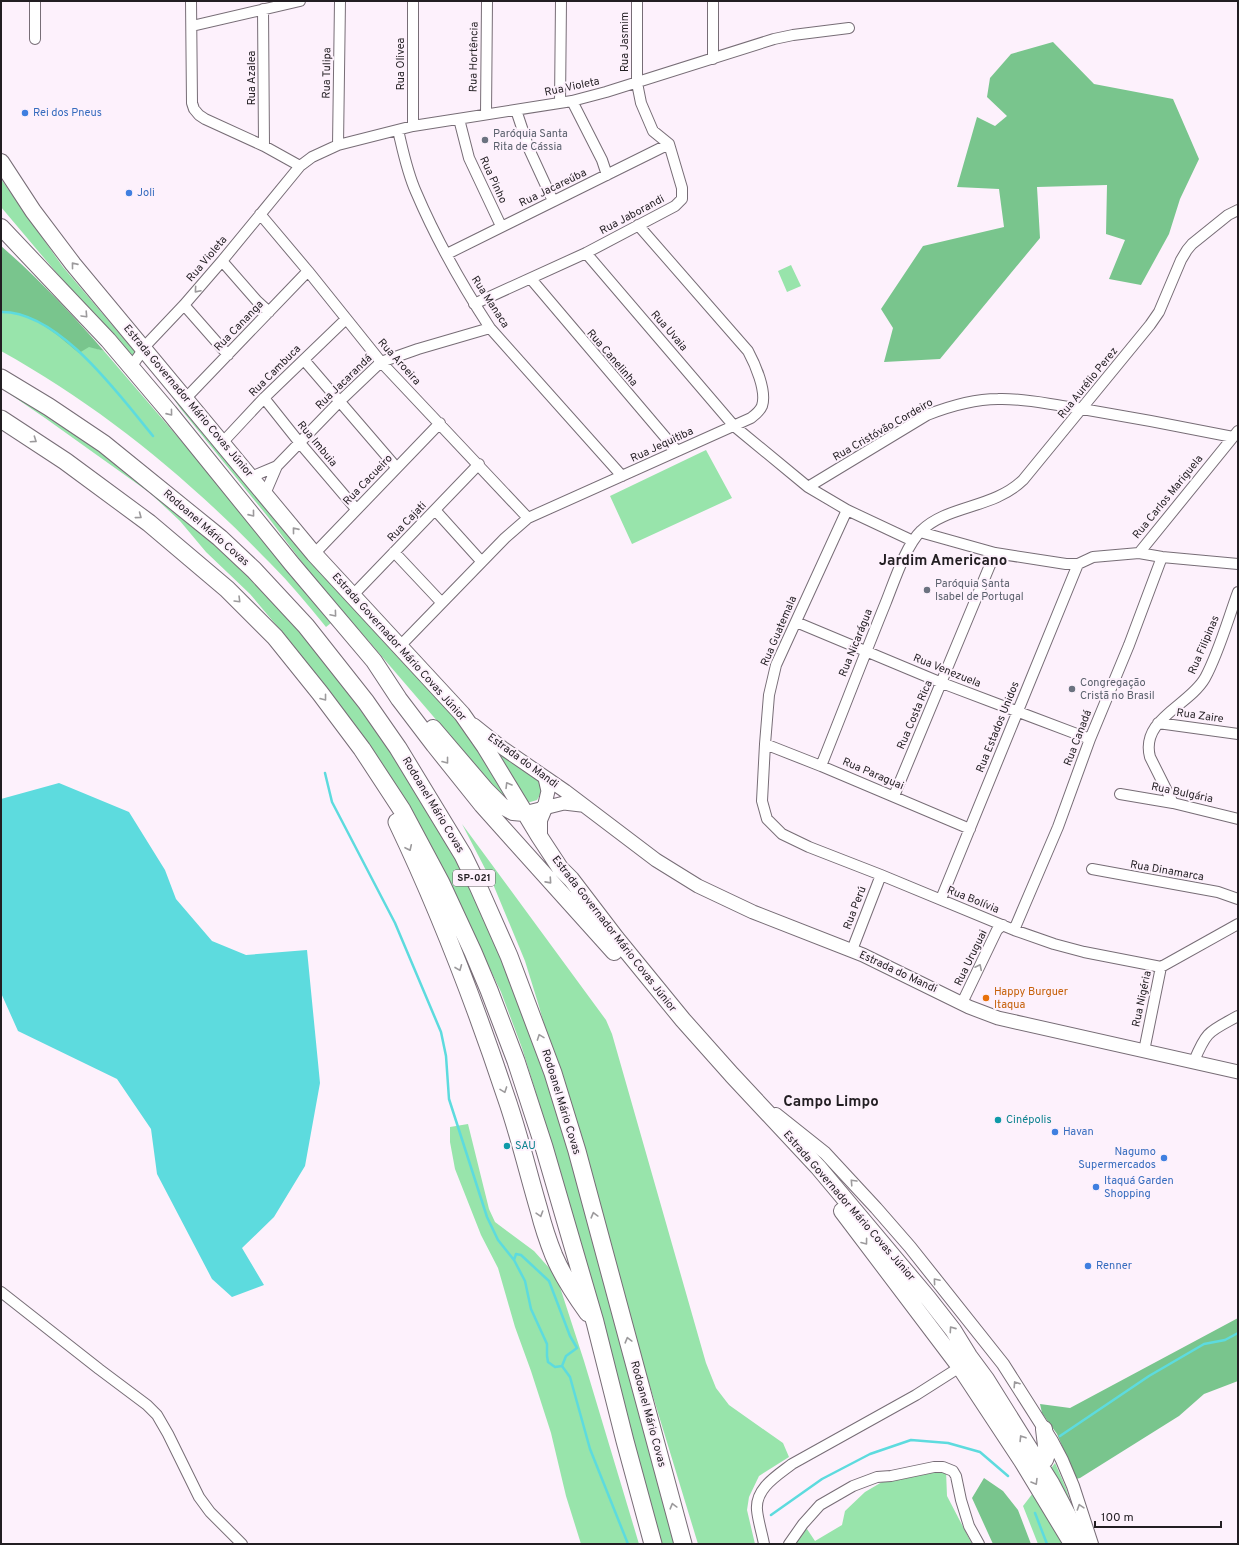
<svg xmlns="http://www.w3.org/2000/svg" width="1239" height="1545" font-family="Overpass,sans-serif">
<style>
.green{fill:#98e4ab}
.forest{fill:#79c58d}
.water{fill:#5ddbde}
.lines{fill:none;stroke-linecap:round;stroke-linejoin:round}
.stream{stroke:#5ddbde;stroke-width:2.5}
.minor-casing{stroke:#776d76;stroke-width:12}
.tertiary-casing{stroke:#776d76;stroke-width:14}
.secondary-casing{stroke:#776d76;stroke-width:15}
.trunk-casing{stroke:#776d76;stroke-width:18}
.motorway-casing{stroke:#776d76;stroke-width:19}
.minor{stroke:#fff;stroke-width:10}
.tertiary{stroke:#fff;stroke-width:12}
.secondary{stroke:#fff;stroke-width:13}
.trunk{stroke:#fff;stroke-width:16}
.motorway{stroke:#fff;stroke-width:17}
.oneway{stroke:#9c9a9c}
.shop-dot{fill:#3f7fe0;stroke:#fdf1fc;stroke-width:1.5}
.worship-dot{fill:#6b7280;stroke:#fdf1fc;stroke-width:1.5}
.food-dot{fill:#e8710a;stroke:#fdf1fc;stroke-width:1.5}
.culture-dot{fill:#0f9aa8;stroke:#fdf1fc;stroke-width:1.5}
.labels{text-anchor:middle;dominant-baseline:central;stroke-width:4;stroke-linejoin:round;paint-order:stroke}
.shield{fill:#fdf1fc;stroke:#645d63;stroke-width:1}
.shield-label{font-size:10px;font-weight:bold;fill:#221e22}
.street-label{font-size:11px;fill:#221e22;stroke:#fdf1fc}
.shop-label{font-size:11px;fill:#366cbe;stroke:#fdf1fc;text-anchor:start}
.worship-label{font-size:11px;fill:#5b616d;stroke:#fdf1fc;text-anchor:start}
.food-label{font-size:11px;fill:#c56008;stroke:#fdf1fc;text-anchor:start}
.culture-label{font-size:11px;fill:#0d838f;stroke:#fdf1fc;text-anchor:start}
.district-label{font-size:15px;font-weight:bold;fill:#221e22;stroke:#fdf1fc}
</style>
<rect width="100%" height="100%" fill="#fdf1fc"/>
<!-- green -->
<path class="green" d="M 1,179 L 63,267 L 135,352 L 134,359 L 116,336 L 71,290 L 1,207 Z
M 791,265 L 801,286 L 787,292 L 778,271 Z
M 1,312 C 35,312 71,341 104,351 L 195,457 L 331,623 L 326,627 C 308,605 290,583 270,563 C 190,480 102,407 1,351 Z
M 1,374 L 216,537 L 327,663 L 403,770 L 429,811 L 470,886 L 514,986 L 566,1134 L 679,1544 L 661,1544 L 628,1425 L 594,1290 L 560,1170 L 522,1048 L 501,992 L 438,860 L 348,719 L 288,639 L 250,594 L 206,552 L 180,521 L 150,493 L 45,418 L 1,388 Z
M 160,379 L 466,727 L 511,801 L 499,793 L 366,638 L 325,593 L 268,517 L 180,408 Z
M 706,450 L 732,498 L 632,544 L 610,496 Z
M 490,744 L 536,776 L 540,782 L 542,791 L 537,800 L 527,803 Z
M 462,824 L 606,1020 L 612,1034 L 706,1363 L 716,1388 L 729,1405 L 783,1443 L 789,1457 L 759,1476 L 749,1497 L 747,1510 L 755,1544 L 698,1544 L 613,1265 L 538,1003 L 525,961 L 493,884 Z
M 468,1124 L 489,1209 L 495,1222 L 534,1251 L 551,1270 L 558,1281 L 584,1361 L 639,1544 L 581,1544 L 566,1496 L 551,1433 L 531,1371 L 515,1327 L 498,1268 L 481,1235 L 455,1169 L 450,1142 L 450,1127 Z
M 1055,1463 L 1066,1488 L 1074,1514 L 1049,1471 Z
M 932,1469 L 946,1471 L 947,1496 L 972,1544 L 791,1544 L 795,1537 L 807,1529 L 815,1541 L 842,1525 L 845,1511 L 865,1492 L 882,1482 Z
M 1033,1493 L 1065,1544 L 1038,1544 L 1023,1506 Z"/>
<!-- forest -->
<path class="forest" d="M 1053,42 L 1094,84 L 1173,99 L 1199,159 L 1180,199 L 1169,234 L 1141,285 L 1109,279 L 1125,240 L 1106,234 L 1107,185 L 1037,187 L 1040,238 L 940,359 L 884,362 L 893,328 L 881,309 L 923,246 L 1004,227 L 999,189 L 957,187 L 977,117 L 995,126 L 1007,116 L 987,97 L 990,78 L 1011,54 Z
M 1,246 C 38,278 72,314 104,351 L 89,347 L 79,353 C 56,334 33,312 1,312 Z
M 1238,1318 L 1238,1381 L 1204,1394 L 1179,1416 L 1080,1478 L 1076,1479 L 1057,1434 L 1042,1413 L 1040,1404 L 1070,1408 Z
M 984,1478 L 1003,1491 L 1018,1510 L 1031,1544 L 993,1544 L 972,1498 Z"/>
<!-- water -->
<path class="water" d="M 59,783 L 129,812 L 165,870 L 176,899 L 212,941 L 246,955 L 307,950 L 320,1083 L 305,1166 L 274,1217 L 242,1248 L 264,1285 L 232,1297 L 212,1279 L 157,1174 L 151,1129 L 117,1079 L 18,1031 L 1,993 L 1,799 Z"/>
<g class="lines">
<!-- stream -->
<path class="stream" d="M 1,312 C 59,311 119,395 153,436
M 325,773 L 332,802 L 395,923 L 441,1032 L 446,1056 L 449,1099 L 487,1217 L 498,1240 L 514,1260 L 525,1281 L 531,1309 L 547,1344 L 547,1356 L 548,1362 L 555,1367 L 562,1366 L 570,1377 L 590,1449 L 628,1544
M 514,1260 L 516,1254 L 521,1255 L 549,1281 L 570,1336 L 577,1348 L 566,1356 L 562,1366
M 1060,1436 L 1149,1376 L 1204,1344 L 1225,1340 L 1238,1333
M 1035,1513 L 1047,1544
M 771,1515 L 822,1479 L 870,1454 L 911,1440 L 948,1443 L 980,1452 L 1008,1476"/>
<!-- minor casing -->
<g class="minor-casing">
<path id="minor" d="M 191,1 L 192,103 L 194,109 L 199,115 L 205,119 L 264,146 L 300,166
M 413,1 L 413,126
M 263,9 L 264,146
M 192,26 L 300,1
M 35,39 L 35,1
M 713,59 L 713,1
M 572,101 L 602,160 L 607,175
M 560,103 L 561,1
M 516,110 L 529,149 L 553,201
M 486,114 L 487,1
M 459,119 L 469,158 L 501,226
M 398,130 C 403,151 407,172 416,192 C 436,239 462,285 490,328 L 622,476
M 338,145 L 340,1
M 260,214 L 308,271 L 381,362 L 528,518
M 586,253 L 734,426 L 808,487 L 847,510 L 913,541
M 447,254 L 669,144
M 222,261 L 257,301 L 269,312
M 531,279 L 677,451
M 474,304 L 586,253 L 675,206 L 682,199 L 682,188 L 669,144 L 653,131 L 641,103 L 637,83 L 637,1
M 184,305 L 228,355
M 304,360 L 396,467
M 131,367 L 148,343 L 184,305 L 222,261 L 300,166 L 312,157 L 338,145 L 413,126 L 572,101 L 606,92 L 774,39 L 793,35 L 849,28
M 186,398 L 308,271
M 264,398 L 299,442 L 356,509
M 222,443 L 264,398 L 346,319
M 251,477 L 277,466
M 808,487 L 927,415 C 950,406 974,399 998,399 C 1023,398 1047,404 1071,407 C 1125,416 1179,426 1233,437
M 265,494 L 277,466 L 339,402 L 381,362 L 418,349 L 490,328
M 435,510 L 481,561
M 847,510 L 776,665 L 769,695 L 765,744 L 762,801 L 767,819 L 782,834 L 809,847 L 881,875 L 1014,930 L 1054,944 L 1084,952 L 1161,967
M 920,532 L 995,553 L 1066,564 L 1078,564 L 1093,557 L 1139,553 L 1162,557 L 1238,564
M 394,552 L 441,602
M 1139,553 L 1238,431
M 314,554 L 440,423
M 352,596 L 479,464
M 796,622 L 942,683 L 1090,739
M 400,646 L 505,538 L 528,518 L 751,418 C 755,415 760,411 762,406 C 767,391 755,364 748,351 L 638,225
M 1158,723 L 1238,734
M 765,744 L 821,766 L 970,829
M 821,766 C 843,711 864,656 886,602 C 894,582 906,545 921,531 C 947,505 993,509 1023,480 L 1150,325 L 1159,312 L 1181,260 L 1187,250 L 1192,244 L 1228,215 L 1238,210
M 1120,794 L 1173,803 L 1238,819
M 894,796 L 995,553
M 1173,803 L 1150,757 C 1140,719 1189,706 1205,678 C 1219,652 1228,619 1238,592
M 1092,869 L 1218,892 L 1238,899
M 941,899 L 1078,564
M 1014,930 L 1058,827 L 1090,739 L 1129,645 L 1162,557
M 852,950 L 881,875
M 962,1003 L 997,930 L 1003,925
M 1144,1051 L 1161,967 L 1238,924
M 1194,1061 C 1207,1030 1209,1032 1238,1016
M 1,1292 L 99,1369 L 147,1405 L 157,1415 L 168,1434 L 199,1497 L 210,1512 L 242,1544
M 764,1544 C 762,1533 758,1521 757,1510 C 755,1488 778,1475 792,1464 L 916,1395 L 960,1367
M 789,1544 L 803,1524 L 820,1505 L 853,1486 L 877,1477 L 891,1476 L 934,1467 L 943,1467 L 953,1471 L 956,1476 L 961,1500 L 969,1526 L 979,1544"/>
</g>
<!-- tertiary casing -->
<g class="tertiary-casing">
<path id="tertiary" d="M 776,1114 L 825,1153 L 876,1208 L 910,1247 L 1003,1364 L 1052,1441 L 1062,1460 L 1073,1486 L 1092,1544"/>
</g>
<!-- secondary casing -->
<g class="secondary-casing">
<path id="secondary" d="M 474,725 L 504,749 L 565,791 L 656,860 L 698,886 L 753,912 L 863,955 L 969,1007 L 998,1018 L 1238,1072
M 544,808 L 548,791 L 545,778
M 524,813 L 564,803 L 581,805"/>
</g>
<!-- trunk casing -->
<g class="trunk-casing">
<path id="trunk" d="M 1,162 L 33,211 L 73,264 L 314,554 L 462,714 L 485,747 L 539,836 L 560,868 L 571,879 L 616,938 L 683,1020 L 732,1075 L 818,1167 L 928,1298 L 953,1330 L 969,1356 L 986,1379 L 1051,1483 L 1083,1544
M 1,227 L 108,340 L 169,412 L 292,564 L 374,661 L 399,699 L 434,745 L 482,805 L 614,952
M 433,728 L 486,790 L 502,806 L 513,812 L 524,813
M 539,836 L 539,820 L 544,808
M 842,1211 L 960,1367 L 1022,1461 L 1071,1542
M 1028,1462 L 1038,1463 L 1045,1460 L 1047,1454 L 1044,1429"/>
</g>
<!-- motorway casing -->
<g class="motorway-casing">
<path id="motorway" d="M 1,378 L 49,407 L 104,444 L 220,538 L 254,570 L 306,626 L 366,702 L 398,748 L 463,855 L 478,886 L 509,956 L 553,1073 L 577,1151 L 683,1544
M 1,419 L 65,461 L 149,523 L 227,589 L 275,637 L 320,693 L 362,749 L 402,810 L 441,883 L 473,952 L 489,990 L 516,1061 L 544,1147 L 595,1322 L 625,1441 L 653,1544
M 397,822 C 439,910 475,1004 506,1097 C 519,1134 528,1173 539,1210 C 543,1226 548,1241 554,1256 C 563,1277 575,1295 588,1313"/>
</g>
<!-- minor -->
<use href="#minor" class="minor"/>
<!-- tertiary -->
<use href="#tertiary" class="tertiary"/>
<!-- secondary -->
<use href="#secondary" class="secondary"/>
<!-- trunk -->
<use href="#trunk" class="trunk"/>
<!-- motorway -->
<use href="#motorway" class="motorway"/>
</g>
<!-- one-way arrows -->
<defs><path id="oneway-chevron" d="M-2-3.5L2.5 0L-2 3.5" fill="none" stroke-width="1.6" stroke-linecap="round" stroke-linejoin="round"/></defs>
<g class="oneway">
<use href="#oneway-chevron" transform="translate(74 265) rotate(-129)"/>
<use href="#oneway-chevron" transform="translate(197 290) rotate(131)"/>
<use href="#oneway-chevron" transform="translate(85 315) rotate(47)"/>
<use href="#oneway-chevron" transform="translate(170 413) rotate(51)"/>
<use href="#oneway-chevron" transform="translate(34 440) rotate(34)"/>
<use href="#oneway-chevron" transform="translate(252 514) rotate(51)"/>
<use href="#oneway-chevron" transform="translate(139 516) rotate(37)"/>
<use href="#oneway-chevron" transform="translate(295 530) rotate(-129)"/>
<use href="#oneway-chevron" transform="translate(238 600) rotate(45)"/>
<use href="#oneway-chevron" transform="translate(334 614) rotate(50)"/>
<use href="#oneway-chevron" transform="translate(324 698) rotate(52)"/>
<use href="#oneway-chevron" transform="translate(446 761) rotate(52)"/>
<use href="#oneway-chevron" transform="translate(508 785) rotate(-121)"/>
<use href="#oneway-chevron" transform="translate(409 848) rotate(65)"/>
<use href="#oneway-chevron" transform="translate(549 881) rotate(48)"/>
<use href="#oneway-chevron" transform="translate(979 967) rotate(-64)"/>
<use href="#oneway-chevron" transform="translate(459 968) rotate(68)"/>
<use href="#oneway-chevron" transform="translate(540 1037) rotate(-110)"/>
<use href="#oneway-chevron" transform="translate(504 1090) rotate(70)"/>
<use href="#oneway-chevron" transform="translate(853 1182) rotate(-133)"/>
<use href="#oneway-chevron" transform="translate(540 1214) rotate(73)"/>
<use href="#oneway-chevron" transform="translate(594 1215) rotate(-105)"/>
<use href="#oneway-chevron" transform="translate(865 1242) rotate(53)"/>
<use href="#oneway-chevron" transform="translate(936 1281) rotate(-130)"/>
<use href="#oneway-chevron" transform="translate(952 1329) rotate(-125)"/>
<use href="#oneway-chevron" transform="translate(628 1340) rotate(-105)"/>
<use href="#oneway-chevron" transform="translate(1016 1384) rotate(-123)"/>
<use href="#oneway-chevron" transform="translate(1022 1438) rotate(-122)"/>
<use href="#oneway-chevron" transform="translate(1035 1482) rotate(59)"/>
<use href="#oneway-chevron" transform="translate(673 1506) rotate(-105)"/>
<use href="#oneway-chevron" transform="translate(1080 1507) rotate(-108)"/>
</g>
<!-- markers -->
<g class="shop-dot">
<circle cx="25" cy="113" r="4"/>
<circle cx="129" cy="193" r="4"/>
<circle cx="1055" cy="1132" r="4"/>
<circle cx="1164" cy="1158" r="4"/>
<circle cx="1096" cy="1187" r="4"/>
<circle cx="1088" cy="1266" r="4"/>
</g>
<g class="worship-dot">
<circle cx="485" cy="140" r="4"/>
<circle cx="927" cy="590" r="4"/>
<circle cx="1072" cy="689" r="4"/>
</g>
<circle class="food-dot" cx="986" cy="998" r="4"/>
<g class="culture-dot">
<circle cx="998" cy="1120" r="4"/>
<circle cx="507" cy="1146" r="4"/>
</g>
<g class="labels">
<!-- shield labels -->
<rect class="shield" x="453" y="870" width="42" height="16" rx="3"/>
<g class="shield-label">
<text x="474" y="878">SP-021</text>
</g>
<!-- street labels -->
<g class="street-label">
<text transform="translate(625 42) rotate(-90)">Rua Jasmim</text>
<text transform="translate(474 57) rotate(-89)">Rua Hortência</text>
<text transform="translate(401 64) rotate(-90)">Rua Olivea</text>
<text transform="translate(327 73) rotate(-89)">Rua Tulipa</text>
<text transform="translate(252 78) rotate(-90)">Rua Azalea</text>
<text transform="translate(572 87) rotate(-12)">Rua Violeta</text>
<text transform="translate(493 180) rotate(65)">Rua Pinho</text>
<text transform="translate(553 188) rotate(-26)">Rua Jacareúba</text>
<text transform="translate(632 215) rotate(-28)">Rua Jaborandi</text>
<text transform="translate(207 259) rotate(-50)">Rua Violeta</text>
<text transform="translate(490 302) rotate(57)">Rua Manaca</text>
<text transform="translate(239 326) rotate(-46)">Rua Cananga</text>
<text transform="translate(669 331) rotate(49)">Rua Uvaia</text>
<text transform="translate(612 358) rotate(49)">Rua Canelinha</text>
<text transform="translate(399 362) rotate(48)">Rua Aroeira</text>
<text transform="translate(275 371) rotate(-45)">Rua Cambuca</text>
<text transform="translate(344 382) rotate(-44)">Rua Jacarandá</text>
<text transform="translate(1088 383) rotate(-51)">Rua Aurélio Perez</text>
<text transform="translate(188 401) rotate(50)">Estrada Governador Mário Covas Júnior</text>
<text transform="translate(883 430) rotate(-30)">Rua Cristóvão Cordeiro</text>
<text transform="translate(317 444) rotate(50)">Rua Imbuia</text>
<text transform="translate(662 445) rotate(-25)">Rua Jequitiba</text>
<text transform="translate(368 480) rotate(-46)">Rua Cacueiro</text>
<text transform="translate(1168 497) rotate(-51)">Rua Carlos Mariguela</text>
<text transform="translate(407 522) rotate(-46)">Rua Cajati</text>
<text transform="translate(206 528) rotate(41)">Rodoanel Mário Covas</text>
<text transform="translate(779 631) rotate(-67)">Rua Guatemala</text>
<text transform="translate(856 643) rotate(-68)">Rua Nicarágua</text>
<text transform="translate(1204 645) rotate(-67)">Rua Filipinas</text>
<text transform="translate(399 647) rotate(48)">Estrada Governador Mário Covas Júnior</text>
<text transform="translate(947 671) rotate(22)">Rua Venezuela</text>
<text transform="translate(915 715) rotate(-67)">Rua Costa Rica</text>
<text transform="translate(1200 716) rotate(8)">Rua Zaire</text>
<text transform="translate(998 727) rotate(-68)">Rua Estados Unidos</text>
<text transform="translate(1078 738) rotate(-69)">Rua Canadá</text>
<text transform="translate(523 761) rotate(36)">Estrada do Mandi</text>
<text transform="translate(873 774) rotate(23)">Rua Paraguai</text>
<text transform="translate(1182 793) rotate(12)">Rua Bulgária</text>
<text transform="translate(433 805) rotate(59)">Rodoanel Mário Covas</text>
<text transform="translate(1167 871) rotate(10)">Rua Dinamarca</text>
<text transform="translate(973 900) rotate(22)">Rua Bolívia</text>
<text transform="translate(855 908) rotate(-69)">Rua Perú</text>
<text transform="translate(614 934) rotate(52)">Estrada Governador Mário Covas Júnior</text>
<text transform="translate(971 958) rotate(-64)">Rua Uruguai</text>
<text transform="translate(898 972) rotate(25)">Estrada do Mandi</text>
<text transform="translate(1142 999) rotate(-78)">Rua Nigéria</text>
<text transform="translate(561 1102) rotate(73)">Rodoanel Mário Covas</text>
<text transform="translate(849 1206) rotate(49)">Estrada Governador Mário Covas Júnior</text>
<text transform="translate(648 1414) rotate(75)">Rodoanel Mário Covas</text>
</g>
<!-- shop labels -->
<g class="shop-label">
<text x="33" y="113">Rei dos Pneus</text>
<text x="137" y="193">Joli</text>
<text x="1063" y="1132">Havan</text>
<text x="1156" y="1152" text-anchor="end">Nagumo<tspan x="1156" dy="13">Supermercados</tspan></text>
<text x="1104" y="1181">Itaquá Garden<tspan x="1104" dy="13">Shopping</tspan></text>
<text x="1096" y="1266">Renner</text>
</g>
<!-- worship labels -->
<g class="worship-label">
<text x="493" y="134">Paróquia Santa<tspan x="493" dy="13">Rita de Cássia</tspan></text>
<text x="935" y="584">Paróquia Santa<tspan x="935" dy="13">Isabel de Portugal</tspan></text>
<text x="1080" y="683">Congregação<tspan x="1080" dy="13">Cristã no Brasil</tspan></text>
</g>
<!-- food labels -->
<g class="food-label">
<text x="994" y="992">Happy Burguer<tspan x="994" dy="13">Itaqua</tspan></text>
</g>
<!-- culture labels -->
<g class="culture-label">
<text x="1006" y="1120">Cinépolis</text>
<text x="515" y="1146">SAU</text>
</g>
<!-- district labels -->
<g class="district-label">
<text x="943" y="561">Jardim Americano</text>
<text x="831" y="1102">Campo Limpo</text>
</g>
</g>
<!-- border -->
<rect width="1239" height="1545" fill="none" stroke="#221e22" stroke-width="4"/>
<!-- scale -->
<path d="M1095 1521v6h126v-6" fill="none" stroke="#221e22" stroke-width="2"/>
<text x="1101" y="1521" font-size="12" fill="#221e22" stroke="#fdf1fc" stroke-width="3" paint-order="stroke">100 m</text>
</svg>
